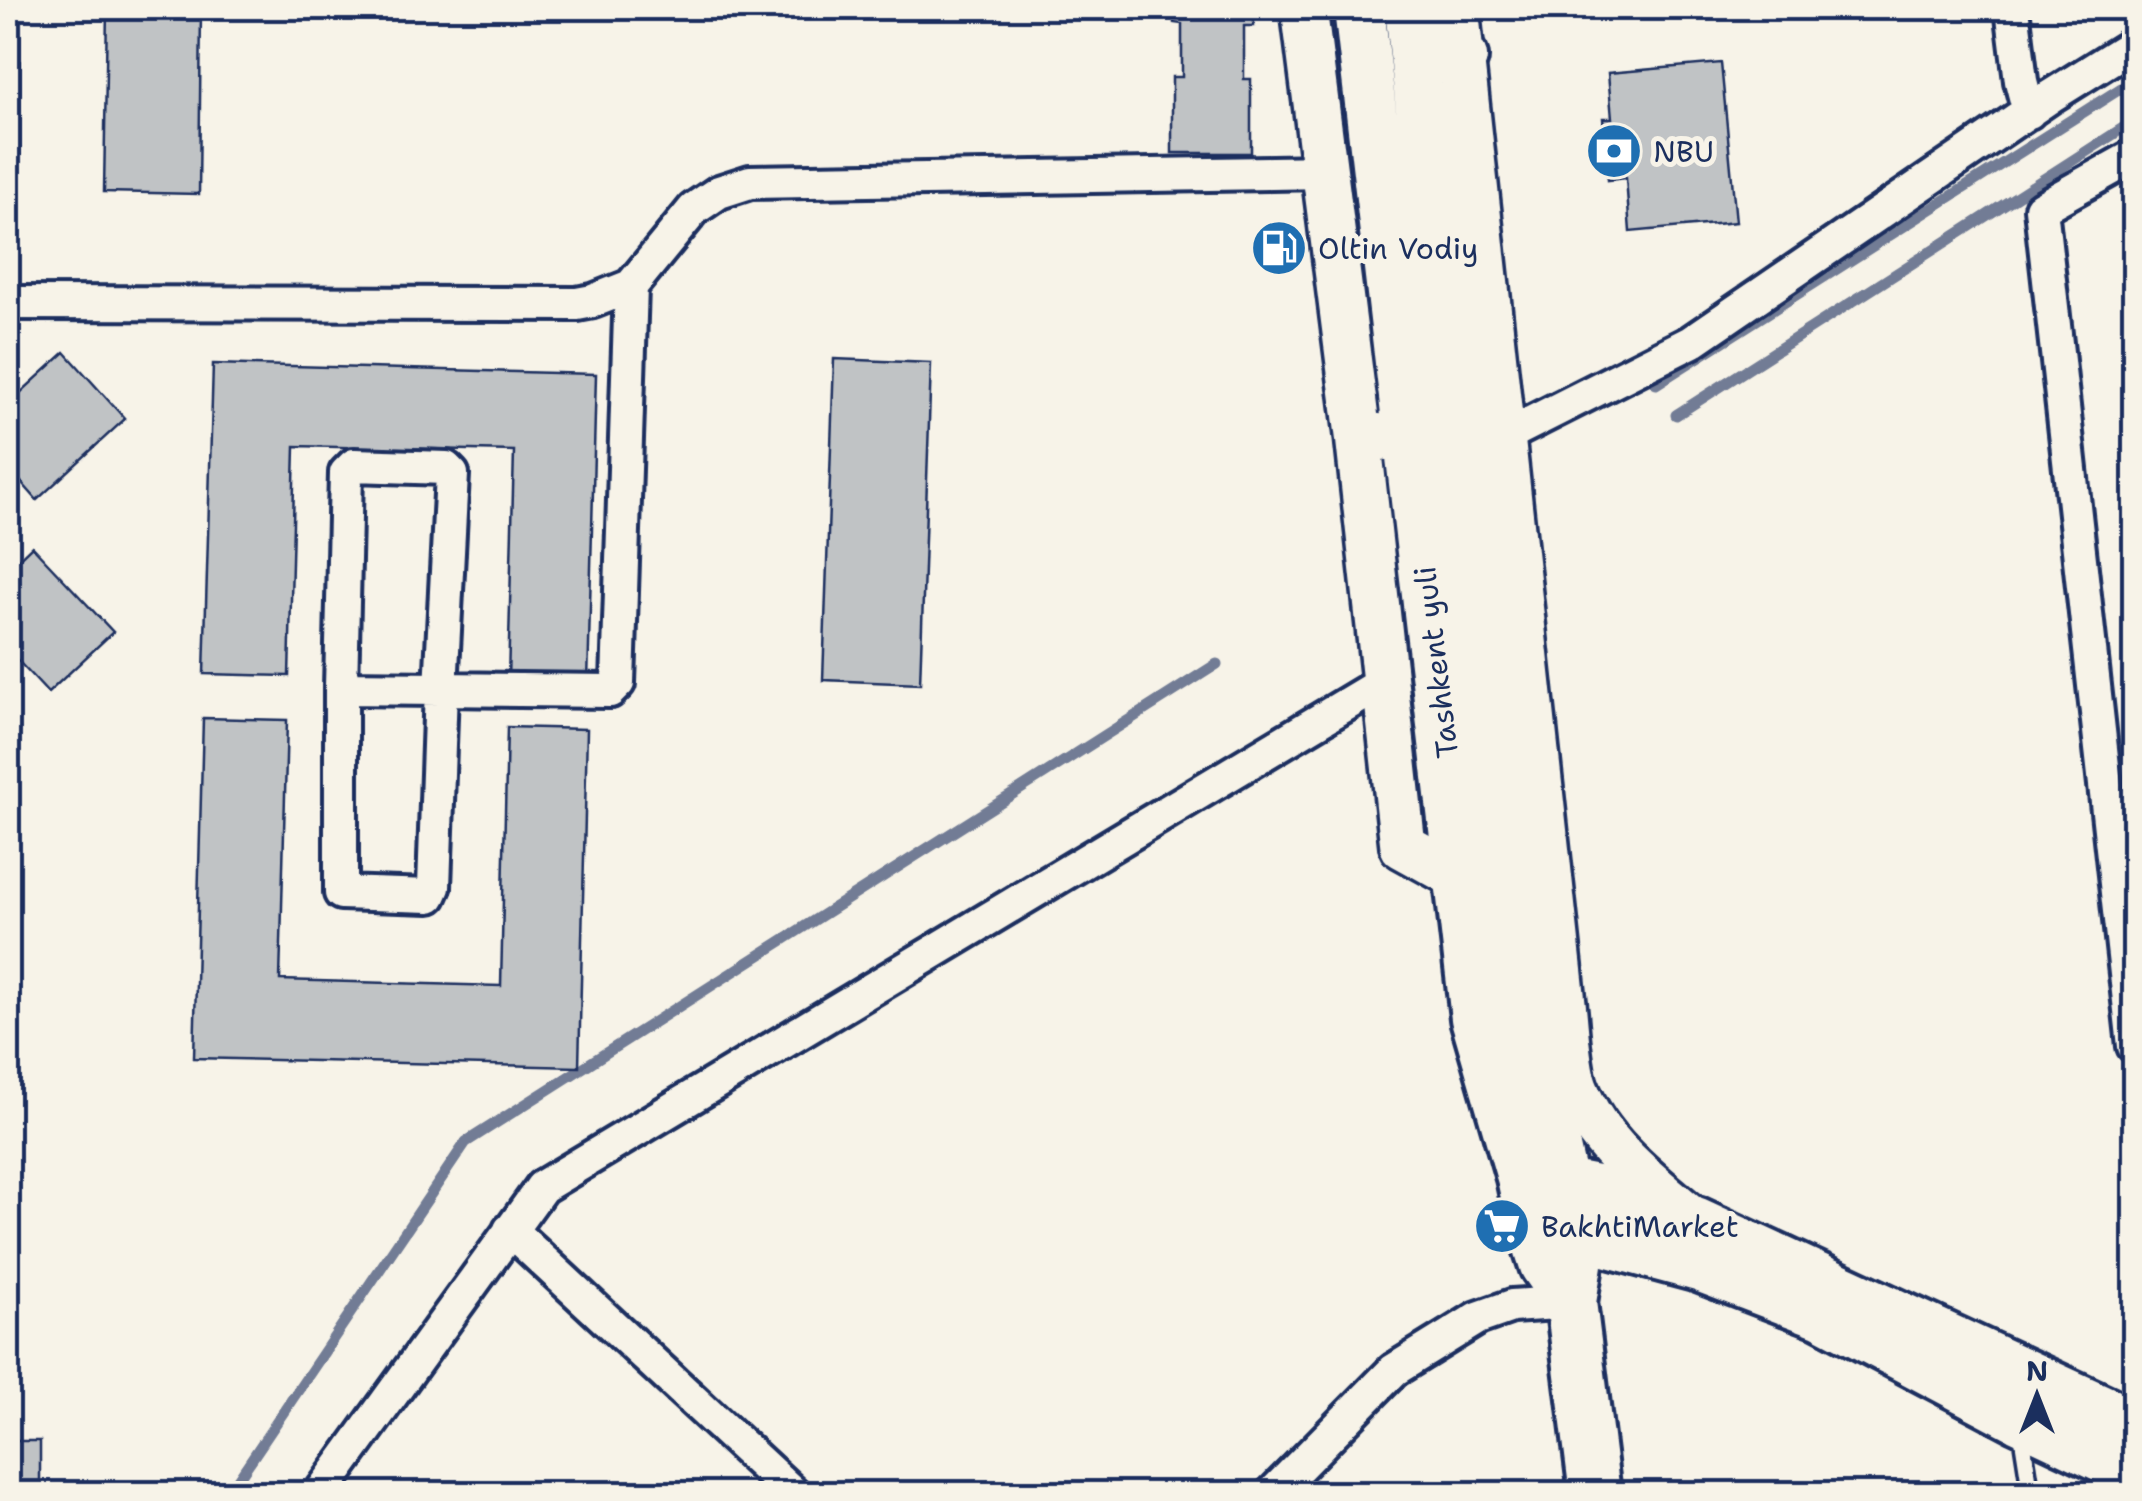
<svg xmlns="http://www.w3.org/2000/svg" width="2142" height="1501" font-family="'Shantell Sans',sans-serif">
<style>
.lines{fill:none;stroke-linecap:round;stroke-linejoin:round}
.stream{stroke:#727c95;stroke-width:11}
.building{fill:#c0c3c5;stroke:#1b2f5e;stroke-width:2.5}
.lane-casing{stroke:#1b2f5e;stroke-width:22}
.street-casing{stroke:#1b2f5e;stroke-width:40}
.secondary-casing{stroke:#1b2f5e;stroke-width:52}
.primary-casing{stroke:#1b2f5e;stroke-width:58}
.lane{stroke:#f7f3e8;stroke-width:15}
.street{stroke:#f7f3e8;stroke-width:32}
.secondary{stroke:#f7f3e8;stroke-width:45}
.primary{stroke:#f7f3e8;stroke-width:50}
.labels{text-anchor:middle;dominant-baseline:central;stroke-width:10;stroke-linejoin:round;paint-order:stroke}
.poi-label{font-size:30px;fill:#1b2f5e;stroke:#f7f3e8;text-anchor:start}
.street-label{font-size:30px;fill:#1b2f5e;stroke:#f7f3e8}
</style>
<rect width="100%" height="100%" fill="#f7f3e8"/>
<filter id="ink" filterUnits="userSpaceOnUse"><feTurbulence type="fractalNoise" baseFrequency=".01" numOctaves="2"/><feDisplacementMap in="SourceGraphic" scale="20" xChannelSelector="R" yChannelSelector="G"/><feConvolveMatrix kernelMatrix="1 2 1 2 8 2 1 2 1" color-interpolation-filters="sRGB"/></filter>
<g filter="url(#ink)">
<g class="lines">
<!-- stream -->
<path class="stream" d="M 1656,384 L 2134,80
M 1676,415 L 2134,121
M 228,1494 L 466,1142 L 1217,664"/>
</g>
<!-- building -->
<path class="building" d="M 8,8 L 20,8 L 20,191 L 8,191 Z
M 107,8 L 201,8 L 199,194 L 104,192 Z
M 1174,8 L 1254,8 L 1254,26 L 1244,26 L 1244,79 L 1251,79 L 1251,153 L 1172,153 L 1172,77 L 1182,77 L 1182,24 L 1174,23 Z
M 1721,63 L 1736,222 L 1630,232 L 1626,178 L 1608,180 L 1603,118 L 1612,118 L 1608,73 Z
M 65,352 L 125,419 L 37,500 L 8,467 L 8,404 Z
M 834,359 L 931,363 L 920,684 L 823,680 Z
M 213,364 L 596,374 L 588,683 L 508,681 L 514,451 L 295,446 L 289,676 L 204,674 Z
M 32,546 L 113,632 L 48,693 L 8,650 L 8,569 Z
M 203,718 L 287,720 L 280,980 L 501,986 L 507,727 L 587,729 L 579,1067 L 194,1058 Z
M 8,1441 L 40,1441 L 40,1494 L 8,1494 Z"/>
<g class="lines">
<!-- lane casing -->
<g class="lane-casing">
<path id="lane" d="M 2021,1430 L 2031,1494"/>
</g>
<!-- street casing -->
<g class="street-casing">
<path id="street" d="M 2012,8 L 2021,81 L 2029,112
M 2134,156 L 2041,208 L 2134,1046
M 8,303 L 577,304 L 593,301 L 631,286 L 694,209 L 719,192 L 750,182 L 1324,172
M 1503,437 L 1691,342 L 2051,96 L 2134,44
M 341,688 L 441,689 L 434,887 L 430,896 L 341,893 L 341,688 L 346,473 L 354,465 L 446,468 L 452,474 L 441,689 L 610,691 L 618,683 L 631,286
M 510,1230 L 794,1494
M 320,1494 L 542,1187 L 1385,681
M 1272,1494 L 1394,1370 L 1478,1318 L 1512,1306 L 1571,1302"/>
</g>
<!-- secondary casing -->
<g class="secondary-casing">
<path id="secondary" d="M 1304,8 L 1358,435 L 1409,439
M 1456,8 L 1563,1003 C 1566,1027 1567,1067 1575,1088 C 1597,1144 1648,1183 1693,1220
M 1358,435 L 1403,846 L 1461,878"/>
</g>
<!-- primary casing -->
<g class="primary-casing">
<path id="primary" d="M 1359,8 L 1476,1018 L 1522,1177 L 1532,1225 L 1545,1265 L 1571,1302
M 1410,8 L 1478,629 L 1523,1003 L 1563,1184 L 1577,1264 L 1571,1302 L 1595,1494
M 1416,60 L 1462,57
M 1535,1179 L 1597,1191 L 1695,1222 L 2134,1425
M 1542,1227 L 1572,1232 L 1699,1266 L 1822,1313 L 2019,1417 L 2134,1471"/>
</g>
<!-- lane -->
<use href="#lane" class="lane"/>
<!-- street -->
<use href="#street" class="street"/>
<!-- secondary -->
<use href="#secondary" class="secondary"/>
<!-- primary -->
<use href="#primary" class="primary"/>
</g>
</g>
<!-- icons -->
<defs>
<g id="bank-disc" transform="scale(2.875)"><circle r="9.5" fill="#1f6fb2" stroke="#f7f3e8"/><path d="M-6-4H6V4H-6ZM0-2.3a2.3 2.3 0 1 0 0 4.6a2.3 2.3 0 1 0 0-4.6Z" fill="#fff"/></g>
<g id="fuel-disc" transform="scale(2.875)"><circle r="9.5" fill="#1f6fb2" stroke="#f7f3e8"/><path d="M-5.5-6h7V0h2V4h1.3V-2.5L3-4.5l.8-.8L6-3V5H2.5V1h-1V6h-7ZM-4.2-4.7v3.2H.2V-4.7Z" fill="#fff"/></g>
<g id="supermarket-disc" transform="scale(2.875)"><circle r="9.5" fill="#1f6fb2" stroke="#f7f3e8"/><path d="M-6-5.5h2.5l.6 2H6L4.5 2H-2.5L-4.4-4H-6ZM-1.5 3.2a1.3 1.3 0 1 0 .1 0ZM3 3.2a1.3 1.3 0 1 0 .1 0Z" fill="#fff"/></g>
</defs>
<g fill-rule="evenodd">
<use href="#bank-disc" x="1614" y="151"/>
<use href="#fuel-disc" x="1279" y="248"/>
<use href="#supermarket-disc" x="1502" y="1226"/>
</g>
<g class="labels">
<!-- poi labels -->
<g class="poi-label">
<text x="1653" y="151">NBU</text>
<text x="1318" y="248">Oltin Vodiy</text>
<text x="1541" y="1226">BakhtiMarket</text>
</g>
<!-- street labels -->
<g class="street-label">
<text transform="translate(1436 662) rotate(-97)">Tashkent yuli</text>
</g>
</g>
<!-- margin -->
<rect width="2142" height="1501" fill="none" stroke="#f7f3e8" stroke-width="40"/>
<rect x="20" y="20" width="2102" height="1461" fill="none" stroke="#1b2f5e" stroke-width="4" filter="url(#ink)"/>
<!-- north arrow -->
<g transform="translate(2037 1396)" stroke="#f7f3e8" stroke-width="8" paint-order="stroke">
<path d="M0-8L18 38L0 25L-18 38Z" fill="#1b2f5e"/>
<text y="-15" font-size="28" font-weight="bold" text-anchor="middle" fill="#1b2f5e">N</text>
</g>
</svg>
